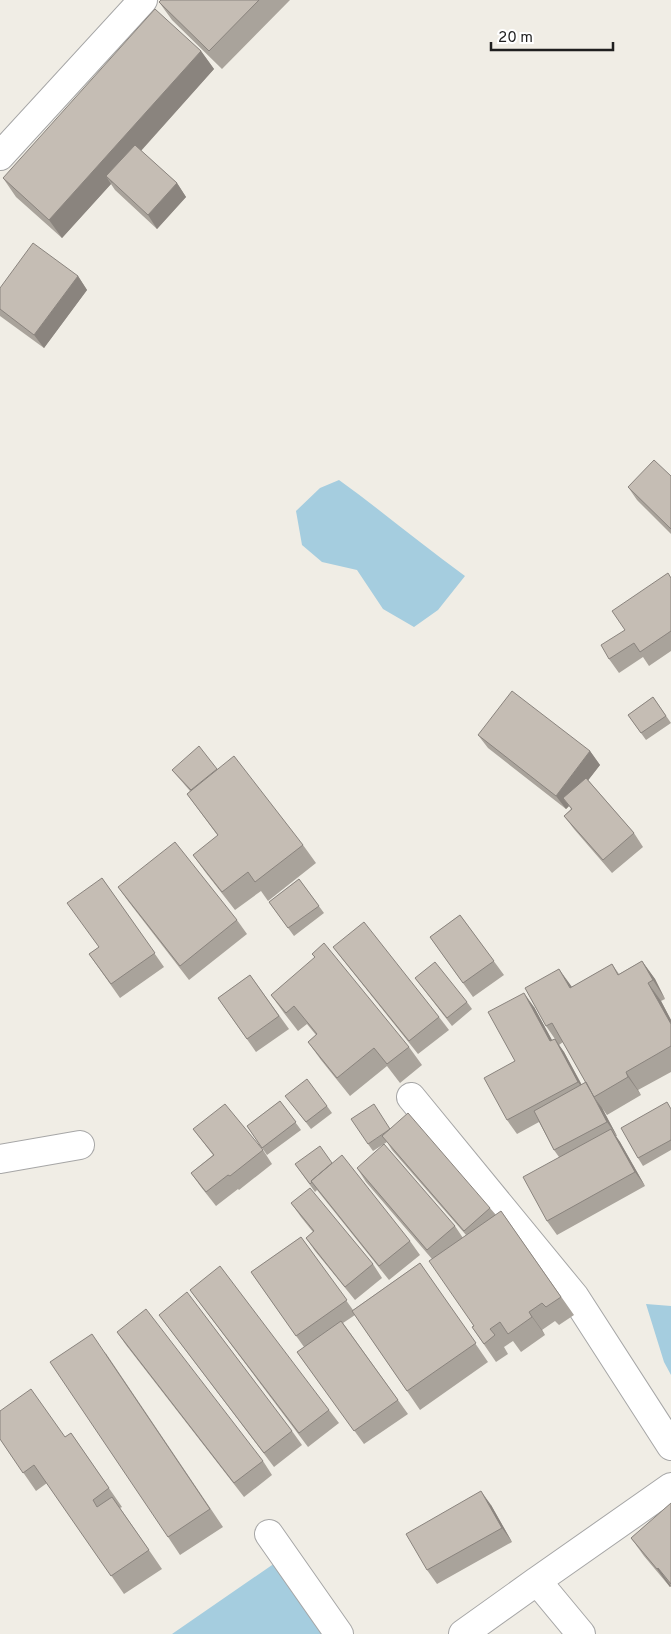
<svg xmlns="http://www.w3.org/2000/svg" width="671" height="1634" font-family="Overpass,sans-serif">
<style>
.water{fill:#a5cddf}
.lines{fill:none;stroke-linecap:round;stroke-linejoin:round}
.minor-casing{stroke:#a6a6a6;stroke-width:30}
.minor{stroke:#fff;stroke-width:28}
.wall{fill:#a9a39b;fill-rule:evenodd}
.shaded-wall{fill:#8a847e}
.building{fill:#c5bdb4;stroke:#8a847e}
</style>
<rect width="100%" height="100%" fill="#f0ede5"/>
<!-- water -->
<path class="water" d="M 339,480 C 382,511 422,545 465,576 L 438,610 L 414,627 L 383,609 L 357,570 L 322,562 L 302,545 L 296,511 L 320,488 Z
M 646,1304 L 671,1306 L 671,1375 L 664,1362 Z
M 275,1563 L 331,1634 L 172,1634 Z"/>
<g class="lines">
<!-- minor casing -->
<g class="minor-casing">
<path id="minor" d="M 0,156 L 143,0
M 411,1097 L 575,1297 L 671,1446
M 0,1159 L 80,1145
M 269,1534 L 339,1634
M 537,1581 L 671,1487
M 463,1634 L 537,1581 L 581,1634"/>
</g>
<!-- minor -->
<use href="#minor" class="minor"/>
</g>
<!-- wall -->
<path class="wall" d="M 161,0 L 290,0 L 222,69 L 172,20 L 159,2 Z
M 201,51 L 214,69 L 141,151 L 177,183 L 186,197 L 157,229 L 115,190 L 111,184 L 62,238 L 16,197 L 3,178 Z
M 78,276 L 87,290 L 44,348 L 0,316 L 0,288 Z
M 671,476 L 671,534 L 637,500 L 628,487 Z
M 671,577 L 671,651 L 649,666 L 643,657 L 619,673 L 609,659 L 625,630 Z
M 653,697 L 671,723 L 646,740 L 628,715 Z
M 478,735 L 590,751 L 600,765 L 588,780 L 634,833 L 643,847 L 612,873 L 574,829 L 564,816 L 571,809 L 569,806 L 566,809 L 488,748 Z
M 172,770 L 218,770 L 303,845 L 316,863 L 268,901 L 261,891 L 235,910 L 206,873 L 193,855 L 218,836 L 187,794 L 190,791 Z
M 102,878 L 164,967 L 120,998 L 89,954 L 99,947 Z
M 299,879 L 324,913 L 294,936 L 269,902 Z
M 118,887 L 237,920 L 247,934 L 189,980 L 128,901 Z
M 460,915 L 504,975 L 473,997 L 430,937 Z
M 333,947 L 439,1017 L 449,1030 L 418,1054 L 343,960 Z
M 312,954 L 409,1047 L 422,1065 L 400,1083 L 387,1066 L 350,1096 L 321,1060 L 308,1042 L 316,1035 L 307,1024 L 298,1031 L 284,1013 L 271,995 L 315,958 Z
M 642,961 L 655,979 L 665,999 L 661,1001 L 671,1020 L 671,1072 L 638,1090 L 641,1095 L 607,1115 L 602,1108 L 617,1136 L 616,1136 L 620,1142 L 645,1186 L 557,1235 L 547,1221 L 559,1157 L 554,1150 L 539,1122 L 517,1134 L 507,1120 L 515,1061 L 534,1007 L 552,1040 L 555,1039 L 546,1026 L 572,987 L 612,964 L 619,974 ZM 563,1042 L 586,1082 L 582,1085 L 564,1052 L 559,1045 Z
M 250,975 L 289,1029 L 256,1052 L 218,998 Z
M 415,978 L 467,1002 L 472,1009 L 452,1026 Z
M 280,1101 L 301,1130 L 267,1155 L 247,1126 Z
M 291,1103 L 327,1106 L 332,1113 L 311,1129 Z
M 671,1108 L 671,1150 L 643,1166 L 638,1158 Z
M 193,1129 L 263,1150 L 272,1164 L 239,1190 L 238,1189 L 216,1206 L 201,1187 L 191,1173 L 213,1155 Z
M 390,1129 L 490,1208 L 496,1215 L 501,1211 L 574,1315 L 559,1325 L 555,1321 L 542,1330 L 545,1335 L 521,1352 L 513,1341 L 504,1347 L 508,1354 L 496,1362 L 472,1327 L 474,1326 L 432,1259 L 366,1182 L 357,1168 L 455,1226 L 463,1238 L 466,1235 L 392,1150 L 387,1142 L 373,1151 L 368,1144 Z
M 332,1163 L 410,1241 L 420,1255 L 389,1280 L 317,1190 L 315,1192 L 295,1164 Z
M 291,1203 L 373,1264 L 382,1278 L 355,1300 L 315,1251 L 306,1238 L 313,1232 L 301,1217 Z
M 301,1237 L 353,1310 L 420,1263 L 488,1362 L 420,1410 L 355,1315 L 343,1323 L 408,1414 L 364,1444 L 297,1352 L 304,1347 L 251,1272 Z
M 190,1290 L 329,1410 L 339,1423 L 308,1447 Z
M 159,1315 L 292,1431 L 302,1445 L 274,1467 Z
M 117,1332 L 263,1461 L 272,1475 L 244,1497 L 126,1345 Z
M 105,1352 L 223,1527 L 180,1555 L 168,1537 Z
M 71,1433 L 122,1507 L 120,1508 L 162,1569 L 124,1594 L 47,1483 L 36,1491 L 0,1439 L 65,1437 Z
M 671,1503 L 671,1586 L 670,1587 L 644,1556 L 631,1538 Z
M 491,1505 L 512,1542 L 437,1584 L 427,1570 Z"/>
<!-- shaded-wall -->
<path class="shaded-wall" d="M 201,51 L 214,69 L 112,183 L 106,176 L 111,184 L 62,238 L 49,220 Z
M 177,183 L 186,197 L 157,229 L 148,215 Z
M 78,276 L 87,290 L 44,348 L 34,335 Z
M 590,751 L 600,765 L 569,805 L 563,798 L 569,806 L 566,809 L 556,796 Z
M 642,961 L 655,979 L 665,999 L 653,980 Z
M 559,969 L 572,987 L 570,988 Z
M 648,983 L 661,1001 L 671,1020 L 671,1024 Z
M 524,993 L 534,1007 L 560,1055 L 550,1041 Z
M 555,1039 L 564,1052 L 587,1095 L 578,1082 Z
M 626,1072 L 638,1090 L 641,1095 L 628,1077 Z
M 594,1097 L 602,1108 L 617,1136 L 607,1122 Z
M 611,1129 L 620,1142 L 645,1186 L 635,1172 Z
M 529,1312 L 542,1330 L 545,1335 L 532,1317 Z
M 481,1491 L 491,1505 L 512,1542 L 502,1528 Z
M 658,1568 L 671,1586 L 670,1587 L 657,1569 Z"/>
<!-- building -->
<path class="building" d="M 161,0 L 259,0 L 209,51 L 159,2 Z
M 155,9 L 201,51 L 49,220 L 3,178 Z
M 135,145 L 177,183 L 148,215 L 106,176 Z
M 33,243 L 78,276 L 34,335 L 0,309 L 0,288 Z
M 654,460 L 671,476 L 671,529 L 628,487 Z
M 668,573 L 671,578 L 671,631 L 640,652 L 634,643 L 609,659 L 601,645 L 625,630 L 612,611 Z
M 512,691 L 590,751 L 556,796 L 478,735 Z
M 653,697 L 666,716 L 641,733 L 628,715 Z
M 199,746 L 217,769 L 191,790 L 172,770 Z
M 234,756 L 303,845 L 255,882 L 248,872 L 222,892 L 193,855 L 218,835 L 187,794 Z
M 586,778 L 634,833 L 603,860 L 564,816 L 572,809 L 563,798 Z
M 175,842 L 237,920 L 180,966 L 118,887 Z
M 102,878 L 155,953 L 111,984 L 89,954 L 99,947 L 67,903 Z
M 299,879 L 319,906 L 288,928 L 269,902 Z
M 460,915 L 494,961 L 463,983 L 430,937 Z
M 364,922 L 439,1017 L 409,1041 L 333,947 Z
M 324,943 L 409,1047 L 387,1064 L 374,1048 L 337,1078 L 308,1042 L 317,1034 L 294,1006 L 286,1013 L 271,995 L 315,957 L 312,954 Z
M 642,961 L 653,980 L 648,983 L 671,1024 L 671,1046 L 626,1072 L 628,1077 L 594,1097 L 552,1023 L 546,1026 L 525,988 L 559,969 L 570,988 L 612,964 L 618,975 Z
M 435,962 L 467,1002 L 447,1018 L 415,978 Z
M 250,975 L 279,1016 L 247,1039 L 218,998 Z
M 524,993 L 550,1041 L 555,1039 L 578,1082 L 507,1120 L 484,1078 L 515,1061 L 488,1012 Z
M 307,1079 L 327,1106 L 306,1122 L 285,1096 Z
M 586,1082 L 607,1122 L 554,1150 L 534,1111 Z
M 280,1101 L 296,1122 L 262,1148 L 247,1126 Z
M 667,1102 L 671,1109 L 671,1140 L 638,1158 L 621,1128 Z
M 225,1104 L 263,1150 L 230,1176 L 228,1175 L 206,1192 L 191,1173 L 214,1155 L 193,1129 Z
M 374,1104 L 390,1129 L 368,1144 L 351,1119 Z
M 408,1113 L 490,1208 L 464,1231 L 382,1136 Z
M 611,1129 L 635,1172 L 547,1221 L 523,1177 Z
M 384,1144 L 455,1226 L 427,1250 L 357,1168 Z
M 320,1146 L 332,1163 L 311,1181 L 312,1182 L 310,1184 L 295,1164 Z
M 342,1155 L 410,1241 L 379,1266 L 311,1181 Z
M 310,1188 L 373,1264 L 345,1287 L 306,1238 L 314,1231 L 291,1203 Z
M 501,1211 L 561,1297 L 546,1307 L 542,1303 L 529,1312 L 532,1317 L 508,1334 L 500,1322 L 490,1329 L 495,1335 L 484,1344 L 472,1327 L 474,1326 L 429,1261 Z
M 301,1237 L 347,1300 L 296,1336 L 251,1272 Z
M 420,1263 L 476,1343 L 407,1391 L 352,1311 Z
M 220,1266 L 329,1410 L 299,1433 L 190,1290 Z
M 187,1292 L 292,1431 L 264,1453 L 159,1315 Z
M 146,1309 L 263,1461 L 234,1483 L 117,1332 Z
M 341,1321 L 398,1400 L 354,1431 L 297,1352 Z
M 92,1334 L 210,1509 L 168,1537 L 50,1362 Z
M 31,1389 L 65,1437 L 71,1433 L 109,1488 L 93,1500 L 97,1507 L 112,1497 L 149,1550 L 111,1576 L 34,1465 L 23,1473 L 0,1439 L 0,1411 Z
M 481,1491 L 502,1528 L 427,1570 L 406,1534 Z
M 671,1503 L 671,1584 L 658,1568 L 657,1569 L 631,1538 Z"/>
<!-- scale -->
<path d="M491 42v8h122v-8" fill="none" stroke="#1f1f1f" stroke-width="2.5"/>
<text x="498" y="42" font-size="15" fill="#1f1f1f" stroke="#ffffff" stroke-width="4" paint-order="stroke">20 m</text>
</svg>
